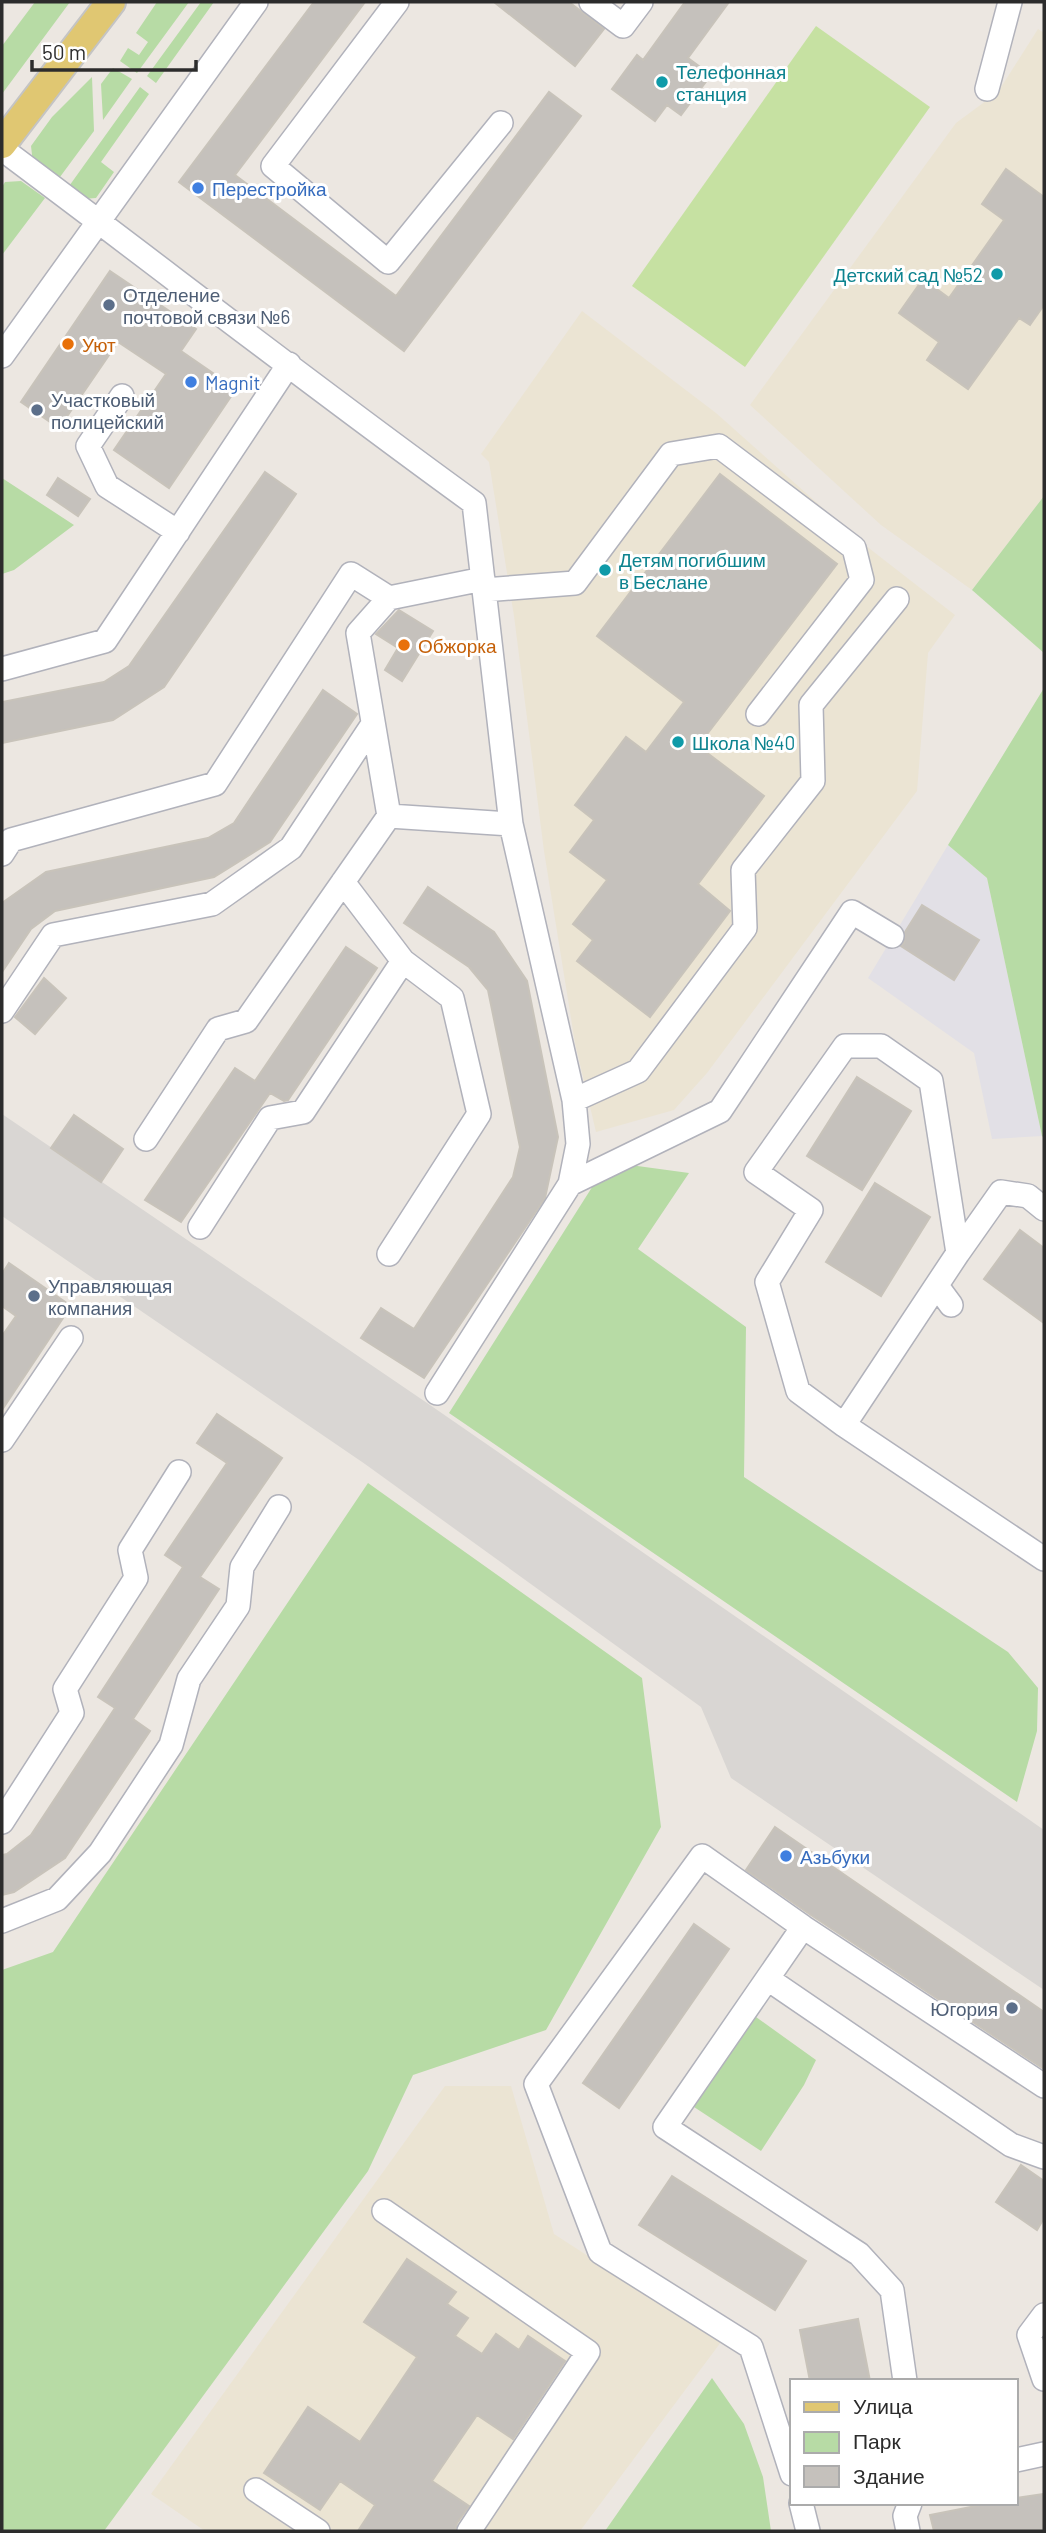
<svg xmlns="http://www.w3.org/2000/svg" width="1046" height="2533" font-family="Barlow,sans-serif">
<style>
.industrial{fill:#e2e0e6}
.education{fill:#ebe4d3}
.green{fill:#b7dba5}
.pitch{fill:#c6e1a2}
.plaza{fill:#d9d6d3}
.building{fill:#c5c1bc;stroke:#c8c3ba;stroke-width:2}
.lines{fill:none;stroke-linecap:round;stroke-linejoin:round}
.minor-casing{stroke:#b1b2bb;stroke-width:26}
.major-casing{stroke:#c4c4c4;stroke-width:32}
.minor{stroke:#fff;stroke-width:23}
.major{stroke:#e0c772;stroke-width:28}
.culture-dot{fill:#0f9aa8;stroke:#fff;stroke-width:2.5}
.shop-dot{fill:#3f7fe0;stroke:#fff;stroke-width:2.5}
.service-dot{fill:#5c6f8a;stroke:#fff;stroke-width:2.5}
.food-dot{fill:#e8710a;stroke:#fff;stroke-width:2.5}
.labels{text-anchor:middle;dominant-baseline:central;stroke-width:6;stroke-linejoin:round;paint-order:stroke}
.culture-label{font-size:19px;fill:#0d838f;stroke:#fff;text-anchor:start}
.shop-label{font-size:19px;fill:#366cbe;stroke:#fff;text-anchor:start}
.service-label{font-size:19px;fill:#4e5e75;stroke:#fff;text-anchor:start}
.food-label{font-size:19px;fill:#c56008;stroke:#fff;text-anchor:start}
</style>
<rect width="100%" height="100%" fill="#ece7e1"/>
<!-- industrial -->
<path class="industrial" d="M 948,845 L 987,878 L 1042,1136 L 992,1139 L 974,1053 L 868,978 Z"/>
<!-- education -->
<path class="education" d="M 1038,29 L 1044,33 L 1044,496 L 972,590 L 881,525 L 750,405 L 956,123 L 998,92 Z
M 582,311 L 716,413 L 861,542 L 955,615 L 928,653 L 917,791 L 707,1073 L 674,1110 L 596,1132 L 575,1043 L 544,851 L 514,616 L 489,462 L 481,454 Z
M 445,2086 L 511,2086 L 554,2234 L 721,2342 L 580,2531 L 205,2531 L 151,2494 Z"/>
<!-- green -->
<path class="green" d="M 35,2 L 70,2 L 2,94 L 2,46 Z
M 157,2 L 189,2 L 137,73 L 120,61 L 128,48 L 139,55 L 148,42 L 136,33 Z
M 201,2 L 214,2 L 156,83 L 147,76 Z
M 113,68 L 132,79 L 103,120 L 101,84 Z
M 92,77 L 94,131 L 57,181 L 33,163 L 31,146 L 52,117 Z
M 140,87 L 149,94 L 101,162 L 114,172 L 96,198 L 83,199 L 67,189 Z
M 21,181 L 45,198 L 2,255 L 2,187 L 5,182 Z
M 2,478 L 74,525 L 14,570 L 2,574 Z
M 1044,496 L 1044,653 L 972,590 Z
M 1044,688 L 1044,1138 L 1042,1136 L 987,878 L 948,845 Z
M 608,1162 L 689,1173 L 638,1249 L 746,1327 L 744,1477 L 1008,1652 L 1038,1688 L 1037,1731 L 1017,1802 L 449,1413 Z
M 368,1483 L 642,1678 L 661,1827 L 546,2030 L 413,2075 L 368,2171 L 104,2531 L 2,2531 L 2,1970 L 53,1952 Z
M 756,2017 L 816,2060 L 804,2085 L 761,2151 L 694,2107 Z
M 712,2378 L 744,2424 L 763,2477 L 771,2531 L 605,2531 Z"/>
<!-- pitch -->
<path class="pitch" d="M 816,26 L 930,107 L 745,367 L 632,286 Z"/>
<!-- plaza -->
<path class="plaza" d="M 2,1114 L 430,1405 L 1044,1830 L 1044,1990 L 731,1778 L 701,1707 L 365,1464 L 2,1216 Z"/>
<!-- building -->
<path class="building" d="M 314,2 L 365,2 L 235,175 L 396,296 L 549,92 L 581,116 L 404,351 L 179,182 Z
M 494,2 L 569,2 L 604,29 L 575,66 Z
M 685,2 L 729,2 L 688,58 L 711,75 L 681,115 L 667,105 L 655,121 L 612,89 L 637,55 L 643,60 Z
M 1006,169 L 1044,197 L 1044,305 L 1030,325 L 1019,318 L 968,389 L 927,360 L 939,342 L 899,313 L 923,279 L 949,298 L 1004,220 L 982,204 Z
M 110,271 L 196,329 L 181,351 L 236,389 L 169,488 L 114,450 L 166,374 L 118,342 L 59,428 L 21,402 Z
M 265,472 L 296,494 L 164,687 L 113,720 L 2,743 L 2,702 L 104,682 L 129,666 Z
M 720,474 L 837,564 L 698,746 L 764,796 L 698,884 L 730,911 L 650,1017 L 577,961 L 593,940 L 573,924 L 607,880 L 570,852 L 594,820 L 575,805 L 626,737 L 646,752 L 684,702 L 597,636 Z
M 58,478 L 90,499 L 78,516 L 47,495 Z
M 399,610 L 433,631 L 402,681 L 385,670 L 398,648 L 376,634 Z
M 323,690 L 357,714 L 270,842 L 214,877 L 55,911 L 31,929 L 2,972 L 2,903 L 46,872 L 208,838 L 234,823 Z
M 428,887 L 494,932 L 527,981 L 558,1137 L 545,1198 L 424,1378 L 361,1338 L 381,1308 L 414,1329 L 513,1177 L 520,1147 L 488,990 L 469,967 L 404,923 Z
M 922,905 L 979,940 L 954,980 L 901,946 L 904,943 L 905,932 Z
M 346,947 L 377,968 L 288,1100 L 284,1101 L 270,1093 L 181,1222 L 145,1200 L 235,1068 L 255,1081 Z
M 44,978 L 66,998 L 35,1034 L 15,1017 Z
M 857,1077 L 911,1111 L 862,1190 L 807,1156 Z
M 74,1115 L 123,1149 L 101,1182 L 51,1148 Z
M 875,1183 L 930,1217 L 881,1296 L 826,1262 Z
M 1020,1230 L 1044,1248 L 1044,1323 L 984,1279 Z
M 9,1263 L 71,1306 L 2,1410 L 2,1336 L 16,1316 L 2,1306 L 2,1274 Z
M 217,1414 L 282,1458 L 200,1577 L 219,1589 L 133,1719 L 150,1731 L 65,1858 L 14,1892 L 2,1895 L 2,1855 L 7,1854 L 31,1835 L 115,1708 L 98,1697 L 183,1567 L 165,1555 L 227,1463 L 197,1443 Z
M 775,1827 L 1044,2012 L 1044,2069 L 811,1915 L 746,1870 Z
M 694,1924 L 729,1949 L 619,2108 L 583,2083 Z
M 1021,2165 L 1044,2181 L 1044,2218 L 1037,2230 L 996,2202 Z
M 672,2176 L 806,2261 L 775,2310 L 639,2225 Z
M 407,2259 L 456,2292 L 447,2304 L 468,2318 L 455,2336 L 482,2354 L 496,2334 L 519,2350 L 528,2336 L 565,2361 L 513,2439 L 477,2415 L 432,2481 L 469,2506 L 457,2523 L 455,2531 L 358,2531 L 375,2505 L 340,2481 L 320,2510 L 264,2473 L 308,2407 L 360,2442 L 417,2357 L 364,2322 Z
M 858,2319 L 870,2381 L 810,2381 L 800,2330 Z
M 1044,2494 L 1044,2531 L 934,2531 L 930,2515 L 991,2503 L 1016,2503 L 1016,2498 Z"/>
<g class="lines">
<!-- minor casing -->
<g class="minor-casing">
<path id="minor" d="M 397,2 L 273,166 L 388,262 L 501,123
M 591,2 L 623,26 L 641,2
M 987,89 L 1010,2
M 2,149 C 160,267 315,388 474,503 L 511,824 L 574,1100 L 578,1144 L 570,1184 L 437,1393
M 2,356 L 256,2
M 122,396 L 88,446 L 107,486 L 178,532
M 484,590 L 575,583 L 671,454 L 719,446 L 854,548 L 862,580 L 758,714
M 389,598 L 358,633 L 389,816
M 2,669 L 105,641 L 289,364
M 2,854 L 11,840 L 215,784 L 351,574 L 389,598 L 483,579
M 343,882 L 403,961 L 452,998 L 479,1114 L 389,1254
M 2,1011 L 53,935 L 212,904 L 291,848 L 373,724
M 574,1100 L 638,1071 L 745,928 L 743,870 L 813,781 L 811,705 L 897,599
M 146,1139 L 218,1029 L 246,1021 L 389,816 L 511,824
M 570,1184 L 720,1111 L 852,912 L 892,936
M 200,1227 L 270,1118 L 303,1112 L 403,961
M 958,1253 L 1001,1192 L 1028,1196 L 1044,1209
M 937,1286 L 951,1305
M 844,1425 L 958,1253 L 931,1081 L 881,1046 L 845,1046 L 756,1172 L 811,1210 L 767,1282 L 798,1391 L 844,1425 L 1044,1559
M 2,1440 L 71,1338
M 2,1822 L 72,1713 L 65,1689 L 136,1578 L 130,1550 L 179,1472
M 2,1921 L 57,1899 L 100,1853 L 171,1745 L 189,1679 L 238,1606 L 242,1567 L 279,1507
M 803,1927 L 665,2127 L 859,2254 L 892,2290 L 905,2381
M 768,1979 L 1011,2145 L 1044,2157
M 384,2211 L 588,2352 L 469,2531
M 1044,2315 L 1029,2335 L 1044,2379
M 1016,2460 L 1044,2454
M 792,2474 L 751,2347 L 600,2252 L 536,2084 L 702,1856 L 803,1927 L 1044,2086
M 256,2490 L 318,2531
M 801,2503 L 808,2531
M 908,2531 L 905,2516 L 910,2503"/>
</g>
<!-- major casing -->
<g class="major-casing">
<path id="major" d="M 2,144 L 111,2"/>
</g>
<!-- minor -->
<use href="#minor" class="minor"/>
<!-- major -->
<use href="#major" class="major"/>
</g>
<!-- markers -->
<g class="culture-dot">
<circle cx="662" cy="82" r="7"/>
<circle cx="997" cy="274" r="7"/>
<circle cx="605" cy="570" r="7"/>
<circle cx="678" cy="742" r="7"/>
</g>
<g class="shop-dot">
<circle cx="198" cy="188" r="7"/>
<circle cx="191" cy="382" r="7"/>
<circle cx="786" cy="1856" r="7"/>
</g>
<g class="service-dot">
<circle cx="109" cy="305" r="7"/>
<circle cx="37" cy="410" r="7"/>
<circle cx="34" cy="1296" r="7"/>
<circle cx="1012" cy="2008" r="7"/>
</g>
<g class="food-dot">
<circle cx="68" cy="344" r="7"/>
<circle cx="404" cy="645" r="7"/>
</g>
<g class="labels">
<!-- culture labels -->
<g class="culture-label">
<text x="676" y="71">Телефонная<tspan x="676" dy="22">станция</tspan></text>
<text x="983" y="274" text-anchor="end">Детский сад №52</text>
<text x="619" y="559">Детям погибшим<tspan x="619" dy="22">в Беслане</tspan></text>
<text x="692" y="742">Школа №40</text>
</g>
<!-- shop labels -->
<g class="shop-label">
<text x="212" y="188">Перестройка</text>
<text x="205" y="382">Magnit</text>
<text x="800" y="1856">Азьбуки</text>
</g>
<!-- service labels -->
<g class="service-label">
<text x="123" y="294">Отделение<tspan x="123" dy="22">почтовой связи №6</tspan></text>
<text x="51" y="399">Участковый<tspan x="51" dy="22">полицейский</tspan></text>
<text x="48" y="1285">Управляющая<tspan x="48" dy="22">компания</tspan></text>
<text x="998" y="2008" text-anchor="end">Югория</text>
</g>
<!-- food labels -->
<g class="food-label">
<text x="82" y="344">Уют</text>
<text x="418" y="645">Обжорка</text>
</g>
</g>
<!-- border -->
<rect width="1046" height="2533" fill="none" stroke="#2c2c2c" stroke-width="7"/>
<!-- legend -->
<rect x="790" y="2379" width="228" height="126" fill="#ffffff" stroke="#ababab" stroke-width="2"/>
<rect x="804" y="2402" width="35" height="10" fill="#e0c772" stroke="#ababab" stroke-width="2"/>
<text x="853" y="2414" font-size="21" fill="#2c2c2c">Улица</text>
<rect x="804" y="2432" width="35" height="21" fill="#b7dba5" stroke="#ababab" stroke-width="2"/>
<text x="853" y="2449" font-size="21" fill="#2c2c2c">Парк</text>
<rect x="804" y="2466" width="35" height="21" fill="#c5c1bc" stroke="#ababab" stroke-width="2"/>
<text x="853" y="2484" font-size="21" fill="#2c2c2c">Здание</text>
<!-- scale -->
<path d="M32 60v10h164v-10" fill="none" stroke="#2c2c2c" stroke-width="3.5"/>
<text x="42" y="60" font-size="21" fill="#2c2c2c" stroke="#ffffff" stroke-width="5" paint-order="stroke">50 m</text>
</svg>
